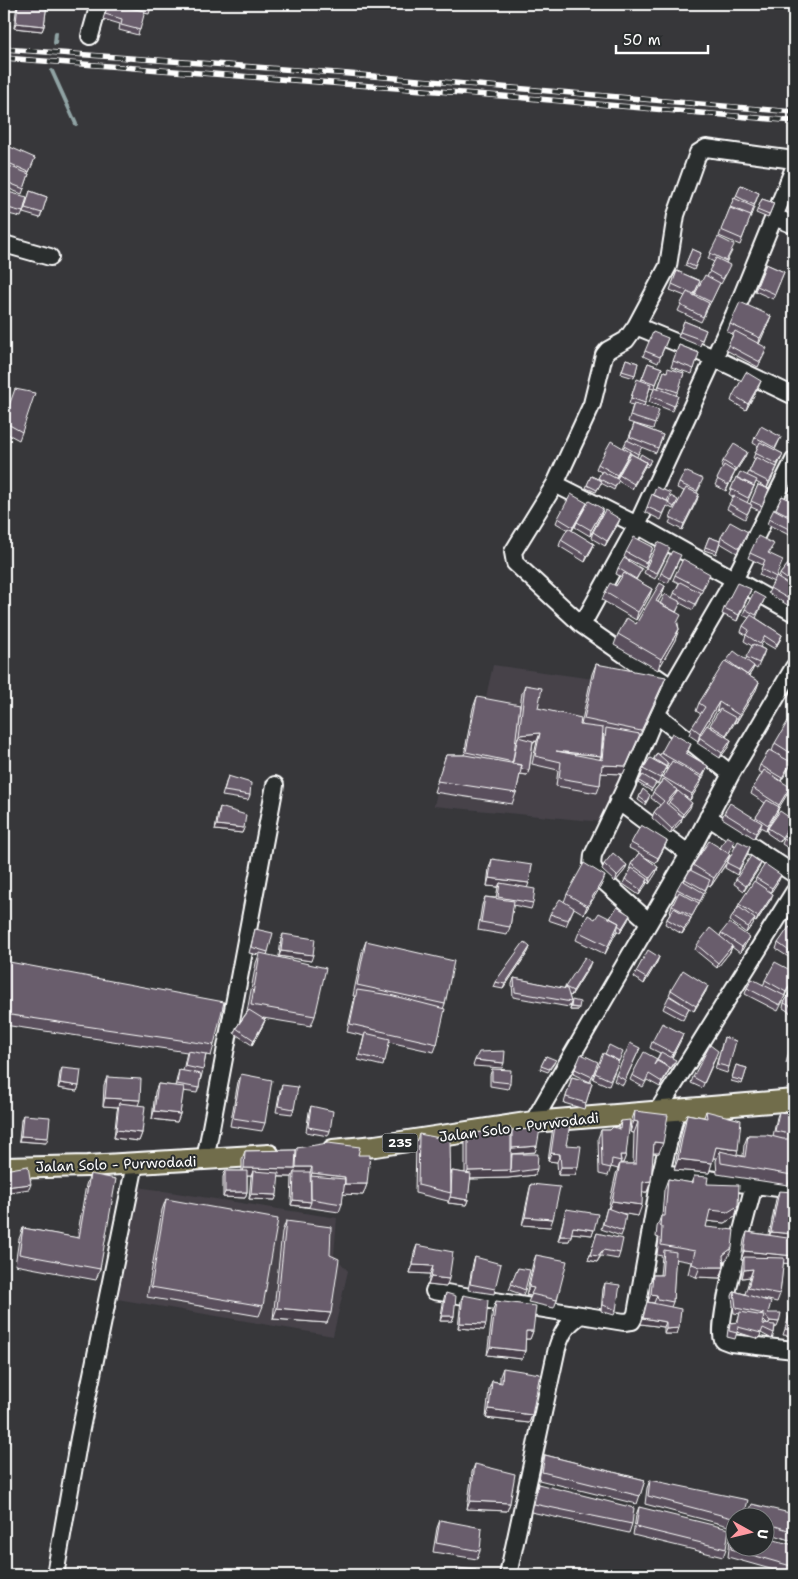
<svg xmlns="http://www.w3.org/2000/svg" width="798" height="1579" font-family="'Shantell Sans',sans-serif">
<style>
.built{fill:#464249}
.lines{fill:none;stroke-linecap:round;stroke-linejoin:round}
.stream{stroke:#90a3a4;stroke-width:4}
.minor-casing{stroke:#fff;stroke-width:20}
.major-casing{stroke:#fff;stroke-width:24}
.minor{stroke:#2a2d2e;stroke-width:16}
.major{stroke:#716d4b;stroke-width:20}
.rail-casing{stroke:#fff;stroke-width:5.5}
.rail{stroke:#2a2d2e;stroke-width:4;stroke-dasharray:11;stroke-linecap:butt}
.wall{fill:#5a505d;stroke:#fff;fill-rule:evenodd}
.shaded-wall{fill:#4a414c;stroke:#fff}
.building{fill:#695d6c;stroke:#fff}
.labels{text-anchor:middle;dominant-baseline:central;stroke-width:4;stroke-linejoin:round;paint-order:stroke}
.shield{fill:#2a2d2e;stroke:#bfc0c0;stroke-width:1}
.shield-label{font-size:12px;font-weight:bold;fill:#fff}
.street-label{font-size:14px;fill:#fff;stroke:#2a2d2e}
</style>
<rect width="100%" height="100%" fill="#37373a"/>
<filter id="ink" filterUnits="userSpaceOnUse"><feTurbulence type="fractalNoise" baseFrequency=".02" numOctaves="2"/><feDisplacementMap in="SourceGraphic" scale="10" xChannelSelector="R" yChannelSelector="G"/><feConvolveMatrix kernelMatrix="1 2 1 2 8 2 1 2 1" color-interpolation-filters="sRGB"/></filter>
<g filter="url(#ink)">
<!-- built -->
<path class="built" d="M 493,665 L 680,691 L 613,823 L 434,806 L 443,763 L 471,765 Z
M 138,1187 L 337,1218 L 334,1255 L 348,1271 L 333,1336 L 117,1299 Z"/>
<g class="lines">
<!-- stream -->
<path class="stream" d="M 55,43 L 56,33
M 52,71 L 76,124"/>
<!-- minor casing -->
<g class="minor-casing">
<path id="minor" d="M 90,36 L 99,4
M 774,217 L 794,225
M 4,244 L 50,257
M 636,326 L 714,358 L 794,396
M 555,484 L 637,525 L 794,613
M 582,625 L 637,525 L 734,315 L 794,168
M 671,687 L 582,625 L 515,563 L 513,552 L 555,484 L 592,404 L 604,355 L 608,350 L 626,340 L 636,326 L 668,266 L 676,215 L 698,153 L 706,148 L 794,160
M 656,714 L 731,774
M 618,801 L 689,854
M 708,817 L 794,874
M 649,922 L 597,875 L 592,865 L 593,855 L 627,784 L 656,714 L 735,578 L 794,460
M 657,1112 L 794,892
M 533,1122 L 689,854 L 731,774 L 794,667
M 205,1160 L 275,785
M 661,1173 L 754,1185 C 748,1209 715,1325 723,1340 L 731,1343 L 794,1350
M 754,1185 L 794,1190
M 434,1291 L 624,1322 L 632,1321 L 636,1314 L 661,1173 L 676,1111
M 55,1575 L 79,1438 L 135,1164
M 508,1575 L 557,1348 C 562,1332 567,1324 581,1315"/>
</g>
<!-- major casing -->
<g class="major-casing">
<path id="major" d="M 333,1150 L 375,1146 L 533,1122 L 794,1100
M 4,1168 L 88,1166 L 269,1155"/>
</g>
<!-- minor -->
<use href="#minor" class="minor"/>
<!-- major -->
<use href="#major" class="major"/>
<!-- rail casing -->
<g class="rail-casing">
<path id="rail" d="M 4,49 L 337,73 L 794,112
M 4,58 L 515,97 L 794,121"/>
</g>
<!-- rail -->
<use href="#rail" class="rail"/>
</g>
<!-- wall -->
<path class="wall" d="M 17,4 L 47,4 L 44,26 L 42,31 L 14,28 Z
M 108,4 L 152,4 L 149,14 L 144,13 L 138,35 L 119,30 L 120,24 L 103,19 Z
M 35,158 L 28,174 L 29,174 L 22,194 L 4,187 L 4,160 Z
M 741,185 L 759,193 L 740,245 L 719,236 L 734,198 L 735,199 Z
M 4,191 L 23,212 L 21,217 L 4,213 Z
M 30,191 L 47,197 L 40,218 L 23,213 Z
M 762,199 L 774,203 L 768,218 L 756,213 Z
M 692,249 L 701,253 L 694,270 L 685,266 Z
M 732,251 L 726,263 L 728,271 L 721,284 L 720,283 L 701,322 L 678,311 L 685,296 L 670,290 L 677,271 L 700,281 L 694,295 L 695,296 L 707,277 L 714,262 L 708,259 L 710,253 Z
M 766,264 L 784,272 L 773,299 L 755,291 Z
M 794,297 L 794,309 L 790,307 Z
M 771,316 L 759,344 L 765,353 L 758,367 L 726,350 L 733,334 L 727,332 L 730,324 Z
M 684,321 L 706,330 L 700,346 L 678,337 Z
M 668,338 L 658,363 L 643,356 L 645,351 Z
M 679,345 L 699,353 L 692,374 L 671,367 Z
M 626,359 L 638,363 L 634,378 L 621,374 Z
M 648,363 L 662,368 L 655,387 L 658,388 L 664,371 L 667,372 L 684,373 L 676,396 L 678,396 L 672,411 L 649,402 L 654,389 L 650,388 L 644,406 L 655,424 L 653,429 L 628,422 L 633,405 L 629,404 L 635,385 L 641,381 Z
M 759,386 L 746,410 L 731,401 L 733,395 Z
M 4,413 L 22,432 L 19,440 L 4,432 Z
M 634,424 L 663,435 L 656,453 L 641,447 L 637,457 L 630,453 L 628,457 L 616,479 L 617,479 L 619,475 L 639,458 L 650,463 L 647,467 L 645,466 L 632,489 L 618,481 L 614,490 L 601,483 L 596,492 L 586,488 L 591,476 L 598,479 L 601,472 L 596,469 L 598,464 L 623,448 L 627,440 L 628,440 Z
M 755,437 L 781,437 L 775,450 L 783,454 L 767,488 L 756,482 L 747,503 L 750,504 L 758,485 L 769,489 L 760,511 L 751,507 L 745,519 L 727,509 L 733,497 L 729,494 L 731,489 L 737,478 L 747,476 L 755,459 L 753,458 L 758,446 L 753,443 Z
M 745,457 L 734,474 L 726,491 L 715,485 L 723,468 L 721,467 L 723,461 Z
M 794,476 L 794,488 L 790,486 Z
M 679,483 L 701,485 L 697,493 L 697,500 L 682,530 L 669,523 L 684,491 L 677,488 Z
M 782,496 L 794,502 L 794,525 L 789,535 L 767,524 L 769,519 L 775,510 Z
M 667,501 L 677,502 L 673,509 L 667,506 L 661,520 L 645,512 L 647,507 Z
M 587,503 L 585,508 L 572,531 L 594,544 L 592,549 L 585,562 L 559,546 L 561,540 L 568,530 L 556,523 L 558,518 Z
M 603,509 L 601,515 L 590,536 L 575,527 L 577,522 Z
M 620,519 L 618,524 L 605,546 L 591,538 L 593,532 Z
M 748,532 L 746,538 L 737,553 L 720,543 L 716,554 L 704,550 L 709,537 L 720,541 L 721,537 Z
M 653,547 L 645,568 L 624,557 L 626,552 Z
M 772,549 L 769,554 L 777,577 L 779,579 L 780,574 L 794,557 L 794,609 L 768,593 L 774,582 L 759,575 L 763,565 L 748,558 L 750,553 Z
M 668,553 L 655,579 L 644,573 L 646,568 Z
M 679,560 L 668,583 L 659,579 L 661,573 Z
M 618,568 L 642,569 L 636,580 L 652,589 L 649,597 L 636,620 L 602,600 L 605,592 L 616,586 L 622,577 L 616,574 Z
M 675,575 L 708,579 L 693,610 L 680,603 L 676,613 L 679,629 L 675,640 L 658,670 L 614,645 L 618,634 L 636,624 L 665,586 L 661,597 L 658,602 L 660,604 L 672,598 L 679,583 L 673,580 Z
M 751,589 L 737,621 L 722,614 L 724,608 Z
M 765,598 L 756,618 L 782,635 L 780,640 L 775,649 L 763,642 L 760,647 L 765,650 L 763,656 L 757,669 L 754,667 L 752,671 L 749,676 L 759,682 L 756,690 L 736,723 L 734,722 L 726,737 L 731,740 L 729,746 L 720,758 L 697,743 L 699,739 L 698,741 L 689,735 L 692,727 L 701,714 L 696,711 L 699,703 L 727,660 L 746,659 L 752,646 L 744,641 L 746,635 L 741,632 L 743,626 L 749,618 L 743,615 L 745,609 ZM 717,710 L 719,712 L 710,727 L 706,727 Z
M 596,664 L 662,688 L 623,774 L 601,773 L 600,785 L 597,793 L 556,786 L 558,770 L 532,764 L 537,741 L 533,742 L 529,770 L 527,775 L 520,774 L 516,793 L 512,804 L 434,792 L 446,755 L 464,755 L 473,708 L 477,697 L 514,748 L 522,693 L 525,685 L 538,708 L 581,725 L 592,674 ZM 603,734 L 604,735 L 601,759 L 600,759 L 601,756 Z
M 794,725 L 794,765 L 790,763 L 789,768 L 781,781 L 788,793 L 779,807 L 777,813 L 766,830 L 760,827 L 754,838 L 722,818 L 724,813 L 755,819 L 765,803 L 751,794 L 753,788 L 762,773 L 758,771 L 760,765 L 782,757 L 772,751 L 775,743 Z
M 691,744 L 687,754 L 708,766 L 700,784 L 690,800 L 683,795 L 690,808 L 682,818 L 681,822 L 670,834 L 652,818 L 654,812 L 660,805 L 651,798 L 653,792 L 661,782 L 663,777 L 670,765 L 667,763 L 667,767 L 666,770 L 665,769 L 658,784 L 651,780 L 656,783 L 651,791 L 638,783 L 642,775 L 641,775 L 643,769 L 653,760 L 657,753 L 660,755 L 661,753 Z
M 228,776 L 250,795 L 248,800 L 222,796 Z
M 643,789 L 649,798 L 645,805 L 638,800 Z
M 220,807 L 244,828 L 242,833 L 215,830 L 218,813 Z
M 793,820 L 791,826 L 780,842 L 767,833 L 768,828 Z
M 794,824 L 794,852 L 782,844 L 784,839 Z
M 667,841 L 665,846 L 656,863 L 641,855 L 658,867 L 656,873 L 649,884 L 647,882 L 639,895 L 623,884 L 625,879 L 630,871 L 629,870 L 631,864 L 639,853 L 629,848 L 631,843 Z
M 734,844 L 728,853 L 730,854 L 728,860 L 750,847 L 737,875 L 725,868 L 726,864 L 711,886 L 708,885 L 702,898 L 682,934 L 665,924 L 667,919 L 671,912 L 670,911 L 672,906 L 678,896 L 675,894 L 677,889 L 684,881 L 691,870 L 693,865 L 720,848 Z
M 492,859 L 527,888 L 533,903 L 531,909 L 513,905 L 510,927 L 507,935 L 478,930 L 482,905 L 485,897 L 496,898 L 498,887 L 487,886 L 489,868 Z
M 761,863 L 759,868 L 744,891 L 734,884 L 736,879 Z
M 604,864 L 625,870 L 615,882 L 602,870 Z
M 781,875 L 779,880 L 771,892 L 771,899 L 756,922 L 754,921 L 753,924 L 746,933 L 730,921 L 732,916 L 737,909 L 739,904 L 755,881 L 756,878 Z
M 602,884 L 584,914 L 574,908 L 566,926 L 548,920 L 550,914 L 564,902 L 567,894 Z
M 794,910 L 794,917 L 792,915 Z
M 610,918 L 628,920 L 620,933 L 617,931 L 605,954 L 576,940 L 579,932 L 595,919 Z
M 255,929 L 268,952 L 267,955 L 315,1016 L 311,1026 L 263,1018 L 265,1020 L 263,1025 L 252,1045 L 234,1033 L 236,1028 L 247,1012 L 256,963 L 259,955 L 249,953 Z
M 721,933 L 749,937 L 747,942 L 740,953 L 732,947 L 730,952 L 717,968 L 695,950 L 697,945 L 720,936 Z
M 283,934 L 311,961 L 279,956 L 281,939 Z
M 366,941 L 445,1004 L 443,1009 L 437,1044 L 434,1052 L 389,1042 L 383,1066 L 358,1060 L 364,1036 L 347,1032 L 355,996 L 353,996 L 362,952 Z
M 778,943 L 794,952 L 790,958 L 776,949 Z
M 530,947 L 528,952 L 503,989 L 493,987 L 495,982 Z
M 659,957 L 657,962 L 644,984 L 634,977 L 636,972 Z
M 4,961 L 214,1045 L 211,1056 L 206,1055 L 203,1070 L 197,1093 L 183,1091 L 180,1114 L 177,1122 L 152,1119 L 155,1092 L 158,1084 L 175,1086 L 179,1070 L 183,1071 L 187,1052 L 4,1025 Z
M 589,967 L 571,996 L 569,995 L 571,1002 L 578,1010 L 570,1010 L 571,1003 L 569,1007 L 513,997 L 512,984 L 514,978 L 565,989 L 565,987 Z
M 794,972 L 783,1001 L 778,1011 L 745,994 L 747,988 L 764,984 L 765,980 Z
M 794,985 L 794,1015 L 783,1008 L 784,1003 Z
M 671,990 L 706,991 L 694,1011 L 689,1008 L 683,1020 L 663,1009 L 665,1004 L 683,1004 L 669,995 Z
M 794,1033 L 794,1065 L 786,1063 Z
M 683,1034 L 672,1058 L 675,1063 L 670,1070 L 669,1070 L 660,1087 L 647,1080 L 643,1087 L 630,1080 L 632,1075 L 657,1059 L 660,1053 L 650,1048 L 652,1042 Z
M 724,1037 L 729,1067 L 727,1073 L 715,1069 Z
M 640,1048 L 623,1085 L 614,1081 L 616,1075 Z
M 546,1056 L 555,1062 L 548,1072 L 540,1069 Z
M 716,1057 L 702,1088 L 691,1083 L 693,1077 Z
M 618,1063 L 609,1086 L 593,1079 L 595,1073 Z
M 736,1065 L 747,1068 L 742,1084 L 731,1081 Z
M 62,1068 L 79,1086 L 77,1091 L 58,1088 L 60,1073 Z
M 596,1068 L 590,1082 L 573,1074 L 575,1069 Z
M 492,1069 L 510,1083 L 508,1089 L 490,1086 L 490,1075 Z
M 241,1074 L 265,1123 L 262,1131 L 230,1126 L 238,1082 Z
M 107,1077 L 138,1105 L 142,1133 L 139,1141 L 114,1138 L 117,1111 L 118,1107 L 103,1106 L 104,1085 Z
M 572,1077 L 592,1083 L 584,1109 L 564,1103 Z
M 282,1085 L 294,1109 L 292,1114 L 276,1112 L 280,1090 Z
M 311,1106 L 330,1131 L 328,1136 L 306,1132 L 309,1112 Z
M 635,1111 L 659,1153 L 653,1153 L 647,1192 L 643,1192 L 638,1216 L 621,1213 L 623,1231 L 621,1236 L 601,1229 L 607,1208 L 608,1209 L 616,1174 L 620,1164 L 633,1164 L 634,1133 L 630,1132 L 631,1122 Z
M 706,1111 L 737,1155 L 743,1156 L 744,1145 L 748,1135 L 773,1136 L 777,1117 L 779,1112 L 794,1114 L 794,1166 L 788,1185 L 717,1174 L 716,1161 L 717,1158 L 713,1158 L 709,1173 L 674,1170 L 683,1125 L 687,1114 L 704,1117 Z
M 23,1115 L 46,1143 L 19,1141 L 21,1120 Z
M 556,1119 L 566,1145 L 578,1167 L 575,1175 L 558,1175 L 557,1162 L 548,1161 L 553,1127 Z
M 621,1121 L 626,1155 L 623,1163 L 620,1163 L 618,1169 L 611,1167 L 608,1176 L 599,1174 L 598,1138 L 601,1130 L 610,1130 L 618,1128 Z
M 512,1130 L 537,1146 L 535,1152 L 511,1154 L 511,1158 L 512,1154 L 535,1175 L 508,1178 L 470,1179 L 468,1200 L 466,1205 L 448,1203 L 448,1201 L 415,1193 L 416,1142 L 419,1134 L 451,1174 L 452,1171 L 465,1173 L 465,1142 L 468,1134 L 511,1133 Z
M 297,1148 L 358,1155 L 367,1184 L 363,1195 L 343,1194 L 342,1204 L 339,1212 L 291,1205 L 292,1177 L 278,1177 L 275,1200 L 249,1199 L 251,1176 L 247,1176 L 247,1192 L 245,1198 L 223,1197 L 223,1177 L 225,1171 L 242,1171 L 242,1159 L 245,1151 L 296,1150 Z
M 90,1174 L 100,1269 L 96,1280 L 15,1265 L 19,1239 L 23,1228 L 77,1238 L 86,1185 Z
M 694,1176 L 707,1184 L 735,1217 L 724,1223 L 707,1221 L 706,1227 L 728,1258 L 723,1262 L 724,1267 L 720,1278 L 696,1277 L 688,1274 L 691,1262 L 675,1259 L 673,1302 L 671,1307 L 677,1334 L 664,1334 L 664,1327 L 641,1324 L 645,1307 L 648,1302 L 650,1283 L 653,1275 L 660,1275 L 662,1256 L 657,1255 L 659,1238 L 656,1237 L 657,1227 L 661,1216 L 662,1216 L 664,1190 L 668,1179 L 691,1183 Z
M 531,1184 L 550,1227 L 522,1225 L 529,1192 Z
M 779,1191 L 794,1264 L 783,1263 L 780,1294 L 777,1302 L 764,1299 L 768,1313 L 777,1327 L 775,1327 L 774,1333 L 772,1339 L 761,1333 L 759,1339 L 737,1332 L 735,1339 L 727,1337 L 728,1329 L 730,1323 L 737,1323 L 740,1314 L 734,1313 L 732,1296 L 734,1291 L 745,1294 L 750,1277 L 742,1278 L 742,1265 L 743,1260 L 741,1260 L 744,1240 L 747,1232 L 769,1235 L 776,1199 ZM 763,1320 L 767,1324 L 762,1324 Z
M 166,1199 L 263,1306 L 259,1316 L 147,1297 L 162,1210 Z
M 566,1209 L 594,1230 L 592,1235 L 572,1233 L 569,1241 L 558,1241 Z
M 286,1221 L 330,1255 L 327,1323 L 273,1319 L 282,1232 Z
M 597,1233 L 620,1253 L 618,1259 L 601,1256 L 597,1262 L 588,1260 Z
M 417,1245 L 446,1287 L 428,1285 L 430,1274 L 410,1273 L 414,1253 Z
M 536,1255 L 557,1300 L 554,1308 L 528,1302 L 531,1296 L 526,1295 L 533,1263 Z
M 475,1257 L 495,1289 L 494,1294 L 468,1290 L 473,1263 Z
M 518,1268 L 525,1290 L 523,1295 L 509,1290 Z
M 605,1283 L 616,1310 L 614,1315 L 601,1311 L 603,1289 Z
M 446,1293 L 454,1316 L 452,1321 L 440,1321 L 444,1298 Z
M 463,1295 L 484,1330 L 458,1328 L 461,1300 Z
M 496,1301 L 533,1331 L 530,1339 L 525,1339 L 525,1351 L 522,1359 L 487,1355 L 493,1309 Z
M 503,1368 L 532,1415 L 529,1423 L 486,1418 L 489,1389 L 492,1381 L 500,1382 L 500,1376 Z
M 545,1455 L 645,1480 L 637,1504 L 539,1480 L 542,1463 Z
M 475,1464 L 510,1503 L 507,1511 L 467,1509 L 472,1472 Z
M 650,1480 L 736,1516 L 736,1528 L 645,1504 L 647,1488 Z
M 538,1484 L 632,1524 L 629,1533 L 531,1512 L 535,1492 Z
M 639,1507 L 726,1549 L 723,1557 L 633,1535 L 636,1515 Z
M 794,1514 L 794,1536 L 792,1541 L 766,1532 L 766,1516 Z
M 440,1520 L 480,1551 L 477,1559 L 433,1552 L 437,1528 Z
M 733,1531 L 791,1566 L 788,1574 L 728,1557 L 730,1539 Z
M 794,1554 L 794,1575 L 790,1575 L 792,1559 Z"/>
<!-- shaded-wall -->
<path class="shaded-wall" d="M 16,23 L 44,26 L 42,31 L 14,28 Z
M 4,32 L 9,33 L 7,38 L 4,38 Z
M 771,316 L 768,324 L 758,346 L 760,338 Z
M 761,381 L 759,386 L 746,410 L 748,404 Z
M 630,452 L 628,457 L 615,480 L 617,475 Z
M 747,452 L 745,457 L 734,474 L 726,491 L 736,469 Z
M 783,454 L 775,472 L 767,488 L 769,482 Z
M 646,462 L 644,468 L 632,489 L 634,484 Z
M 699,494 L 697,500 L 682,530 L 684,524 Z
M 587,503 L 585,508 L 571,532 L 573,527 Z
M 603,509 L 601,515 L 590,536 L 591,530 Z
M 620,519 L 618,524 L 605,546 L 607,541 Z
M 748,532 L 746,538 L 737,553 L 739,548 Z
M 594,544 L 592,549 L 585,562 L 587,556 Z
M 665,586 L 661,597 L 652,612 L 656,601 Z
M 652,589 L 649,597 L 636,620 L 638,612 Z
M 751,589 L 749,595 L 737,621 L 739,615 Z
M 679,629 L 675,640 L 658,670 L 661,659 Z
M 782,635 L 780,640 L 775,649 L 777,644 Z
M 754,666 L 752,671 L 745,680 L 747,675 Z
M 666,677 L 662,688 L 623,774 L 599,773 L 602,765 L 626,766 Z
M 759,682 L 756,690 L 736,723 L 739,715 Z
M 719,702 L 717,710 L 698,741 L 700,733 Z
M 736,718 L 734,724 L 724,740 L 726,735 Z
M 540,733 L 537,741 L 516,743 L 519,735 Z
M 731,740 L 729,746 L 720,758 L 722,753 Z
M 556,751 L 601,756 L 598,764 Z
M 791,762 L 789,768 L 780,783 L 782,778 Z
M 708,766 L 700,784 L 690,800 L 692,794 Z
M 511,767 L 529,770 L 527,775 L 509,772 Z
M 790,787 L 788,793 L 777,811 L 779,805 Z
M 677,790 L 675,795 L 664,809 L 666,803 Z
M 692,803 L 690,808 L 682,818 L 681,822 L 670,834 L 672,829 L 682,817 L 683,814 Z
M 779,807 L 777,813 L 766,830 L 768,825 Z
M 793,820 L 791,826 L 780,842 L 782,837 Z
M 762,823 L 760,829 L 754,838 L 756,833 Z
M 217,825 L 244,828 L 242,833 L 215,830 Z
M 667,841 L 665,846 L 656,863 L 658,858 Z
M 750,847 L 748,853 L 737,875 L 739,869 Z
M 730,854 L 727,862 L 711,886 L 714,878 Z
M 761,863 L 759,868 L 744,891 L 746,886 Z
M 627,865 L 625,870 L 615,882 L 617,876 Z
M 658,867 L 656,873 L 649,884 L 650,878 Z
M 781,875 L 779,880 L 770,894 L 772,888 Z
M 605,876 L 602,884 L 584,914 L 587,906 Z
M 489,878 L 529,883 L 526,891 L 500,883 L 498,887 L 487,886 Z
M 648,879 L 646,885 L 639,895 L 641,890 Z
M 773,894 L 771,899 L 756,922 L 758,917 Z
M 630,915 L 628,920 L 620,933 L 622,928 Z
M 691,918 L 689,924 L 682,934 L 684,929 Z
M 755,919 L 753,924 L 746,933 L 748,927 Z
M 619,923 L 617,931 L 605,954 L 608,946 Z
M 749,937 L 747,942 L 740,953 L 742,947 Z
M 732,946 L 730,952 L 717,968 L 718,963 Z
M 530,947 L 528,952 L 503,989 L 505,984 Z
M 281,951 L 313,955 L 311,961 L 279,956 Z
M 659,957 L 657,962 L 644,984 L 646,978 Z
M 591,962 L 589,967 L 571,996 L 573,991 Z
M 794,976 L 794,979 L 784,997 L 786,992 Z
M 708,986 L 706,991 L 694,1011 L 696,1006 Z
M 571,1007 L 579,1008 L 578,1010 L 570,1010 Z
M 265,1020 L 263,1025 L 252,1045 L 254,1040 Z
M 683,1034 L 681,1040 L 671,1059 L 673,1053 Z
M 475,1060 L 504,1063 L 502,1068 L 473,1066 Z
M 670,1068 L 668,1073 L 660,1087 L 662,1082 Z
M 60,1083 L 79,1086 L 77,1091 L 58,1088 Z
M 105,1098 L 140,1100 L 137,1108 L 119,1103 L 118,1107 L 103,1106 Z
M 154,1111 L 180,1114 L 177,1122 L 152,1119 Z
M 634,1121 L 638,1122 L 634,1133 L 630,1132 Z
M 116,1130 L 142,1133 L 139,1141 L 114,1138 Z
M 21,1136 L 48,1138 L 46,1143 L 19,1141 Z
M 654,1142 L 663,1143 L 659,1153 L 650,1153 Z
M 537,1146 L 535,1152 L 510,1154 L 512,1148 Z
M 716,1147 L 738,1150 L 735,1161 L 720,1151 L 717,1158 L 712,1158 Z
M 551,1153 L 560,1154 L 557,1162 L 548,1161 Z
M 620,1155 L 626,1155 L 623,1163 L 620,1163 L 621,1161 Z
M 678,1159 L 712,1163 L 709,1173 L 674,1170 Z
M 296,1167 L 312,1167 L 308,1178 L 294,1172 L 292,1177 L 252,1176 L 253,1171 L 251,1176 L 242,1176 L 244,1168 L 295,1169 Z
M 561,1167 L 578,1167 L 575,1175 L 558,1175 Z
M 537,1169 L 535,1175 L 508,1178 L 465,1179 L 468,1171 Z
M 312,1173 L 345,1177 L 342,1187 L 311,1176 Z
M 651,1181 L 647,1192 L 640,1192 L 643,1182 Z
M 31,1184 L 29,1189 L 4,1193 L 4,1187 Z
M 345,1184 L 367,1184 L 363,1195 L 341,1194 Z
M 225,1192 L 247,1192 L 245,1198 L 223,1197 Z
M 251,1194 L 277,1195 L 275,1200 L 249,1199 Z
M 450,1197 L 468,1200 L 466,1205 L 448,1203 Z
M 293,1200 L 311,1202 L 309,1207 L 291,1205 Z
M 612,1201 L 642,1205 L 638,1216 L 608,1211 Z
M 738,1206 L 735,1217 L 724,1223 L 706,1221 L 710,1210 Z
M 525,1217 L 553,1219 L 550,1227 L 522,1225 Z
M 573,1227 L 594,1230 L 592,1235 L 571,1233 Z
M 771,1232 L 794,1234 L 794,1242 L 768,1240 Z
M 560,1236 L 571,1236 L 569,1241 L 558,1241 Z
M 732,1248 L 728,1258 L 719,1265 L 723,1255 Z
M 603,1250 L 597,1262 L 588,1260 L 590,1255 Z
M 744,1251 L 794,1256 L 794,1264 L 744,1260 L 744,1257 L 743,1260 L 741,1260 Z
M 413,1265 L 433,1266 L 430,1274 L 410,1273 Z
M 700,1267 L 724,1267 L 720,1278 L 696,1277 Z
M 753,1269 L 750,1277 L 742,1278 L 744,1270 Z
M 431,1277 L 449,1279 L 446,1287 L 428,1285 Z
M 529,1287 L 534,1288 L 531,1296 L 526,1295 Z
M 651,1294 L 657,1295 L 654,1303 L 648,1302 Z
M 277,1308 L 331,1313 L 327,1323 L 273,1319 Z
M 442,1316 L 454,1316 L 452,1321 L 440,1321 Z
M 643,1318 L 666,1322 L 664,1327 L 641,1324 Z
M 770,1321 L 779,1322 L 777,1327 L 768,1326 Z
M 460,1323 L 486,1324 L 484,1330 L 458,1328 Z
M 679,1328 L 677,1334 L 664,1334 L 666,1329 Z
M 785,1329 L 794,1330 L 794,1336 L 783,1335 Z
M 526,1331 L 533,1331 L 530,1339 L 523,1339 Z
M 490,1347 L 525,1351 L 522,1359 L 487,1355 Z
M 489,1409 L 532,1415 L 529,1423 L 486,1418 Z
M 470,1501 L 510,1503 L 507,1511 L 467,1509 Z"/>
<!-- building -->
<path class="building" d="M 18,4 L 47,4 L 44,26 L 16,23 Z
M 108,4 L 145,11 L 140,30 L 121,25 L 122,19 L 105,14 Z
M 138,4 L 152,4 L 152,6 Z
M 4,24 L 10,25 L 9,33 L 4,32 Z
M 10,147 L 35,158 L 29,172 L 4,161 Z
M 4,164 L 29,174 L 24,189 L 4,181 Z
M 741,185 L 759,193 L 754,205 L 736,196 Z
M 4,191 L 27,197 L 23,212 L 4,207 Z
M 30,191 L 47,197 L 42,213 L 25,208 Z
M 734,198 L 754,207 L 751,215 L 730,207 Z
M 762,199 L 774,203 L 769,215 L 757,210 Z
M 730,208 L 751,216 L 742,239 L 721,230 Z
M 718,237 L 734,245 L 726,261 L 710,253 Z
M 692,249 L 701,253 L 695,267 L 686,263 Z
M 716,258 L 730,265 L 723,279 L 709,271 Z
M 766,264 L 784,272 L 775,294 L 757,286 Z
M 677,271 L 700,281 L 694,294 L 672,284 Z
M 705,275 L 720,283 L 711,302 L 695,294 Z
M 687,292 L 709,303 L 703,317 L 680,305 Z
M 740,302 L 771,316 L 760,338 L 730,324 Z
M 684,321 L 706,330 L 702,340 L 680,332 Z
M 735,331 L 767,348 L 760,362 L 728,345 Z
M 653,332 L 668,338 L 660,357 L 645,351 Z
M 679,345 L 699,353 L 694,369 L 673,361 Z
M 626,359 L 638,363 L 635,375 L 622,371 Z
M 648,363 L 662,368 L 656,384 L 642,379 Z
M 668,368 L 684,373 L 678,392 L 659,386 L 664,371 L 667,372 Z
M 746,372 L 761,381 L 748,404 L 733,395 Z
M 637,379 L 651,384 L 645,403 L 631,398 Z
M 4,382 L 7,383 L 4,390 Z
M 655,387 L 678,396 L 674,406 L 651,396 Z
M 15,389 L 35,393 L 22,432 L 4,422 L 5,416 L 4,418 L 4,413 L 6,414 Z
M 634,403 L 659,410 L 655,424 L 630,416 Z
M 634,424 L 663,435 L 658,448 L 630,437 Z
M 761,426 L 781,437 L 775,448 L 755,437 Z
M 627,440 L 642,447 L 638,454 L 624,446 Z
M 611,441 L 630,452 L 617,475 L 598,464 Z
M 760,442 L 783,454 L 777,464 L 755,453 Z
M 734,444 L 747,452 L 736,469 L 723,461 Z
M 631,454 L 646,462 L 634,484 L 619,475 Z
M 641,454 L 651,460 L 648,465 L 646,463 L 646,462 L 639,458 Z
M 756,457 L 777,467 L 769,482 L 749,472 Z
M 724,465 L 735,472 L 728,485 L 717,479 Z
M 602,471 L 619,480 L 615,487 L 598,478 Z
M 685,471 L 703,479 L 697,491 L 679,483 Z
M 740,472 L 757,480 L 754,486 L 737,478 Z
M 591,476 L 602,481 L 597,490 L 587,485 Z
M 736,477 L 754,486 L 748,498 L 731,489 Z
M 758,485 L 769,489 L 762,506 L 751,501 Z
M 656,487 L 671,493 L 667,501 L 653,495 Z
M 686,488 L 699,494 L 684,524 L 670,517 Z
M 571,494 L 587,503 L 573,527 L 558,518 Z
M 652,494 L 669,502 L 663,514 L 647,507 Z
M 671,496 L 678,500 L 674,507 L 668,503 Z
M 734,496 L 752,505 L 747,514 L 729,504 Z
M 782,496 L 794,502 L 794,518 L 776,509 Z
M 589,501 L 603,509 L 591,530 L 577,522 Z
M 774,509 L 794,520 L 794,523 L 791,530 L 769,519 Z
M 605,510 L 620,519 L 607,541 L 593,532 Z
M 730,522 L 748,532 L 739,548 L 721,537 Z
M 568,528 L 594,544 L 587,556 L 561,540 Z
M 758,536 L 774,544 L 768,553 L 783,560 L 776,577 L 761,569 L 765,560 L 750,553 Z
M 634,537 L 653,547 L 646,563 L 626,552 Z
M 709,537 L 720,541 L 717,551 L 705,547 Z
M 658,542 L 670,548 L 657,573 L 646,568 Z
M 672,551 L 681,555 L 670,578 L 661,573 Z
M 794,557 L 794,584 L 780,574 Z
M 624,558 L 642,569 L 636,579 L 618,568 Z
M 683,559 L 710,574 L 702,589 L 675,575 Z
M 624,573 L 652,589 L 638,612 L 605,592 L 610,583 L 616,586 Z
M 776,577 L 794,588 L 794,602 L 770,588 Z
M 680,582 L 701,593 L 695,604 L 674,593 Z
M 660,583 L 665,586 L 656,601 L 681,615 L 677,623 L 679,629 L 661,659 L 618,634 L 627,618 L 636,624 Z
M 737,583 L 751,589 L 739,615 L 724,608 Z
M 754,592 L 765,598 L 756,615 L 745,609 Z
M 665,594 L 681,602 L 676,612 L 660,604 Z
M 751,615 L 782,635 L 777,644 L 765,636 L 760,644 L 746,635 L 749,630 L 743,626 Z
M 753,644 L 765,650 L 759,663 L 746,657 Z
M 734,651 L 754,666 L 747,675 L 727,660 Z
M 725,661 L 759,682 L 739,715 L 719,702 L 700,733 L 692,727 L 705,707 L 699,703 Z
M 596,664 L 666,677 L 641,731 L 584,719 Z
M 525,685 L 542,688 L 538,708 L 581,718 L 580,725 L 603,728 L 601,756 L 556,751 L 603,760 L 606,728 L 640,734 L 626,766 L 602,765 L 600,785 L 559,778 L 561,762 L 535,756 L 540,733 L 519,735 Z
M 477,697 L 520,705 L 513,762 L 466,752 Z
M 720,709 L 736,718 L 726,735 L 710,725 Z
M 788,721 L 794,725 L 794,755 L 775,743 Z
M 707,725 L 731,740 L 722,753 L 699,737 Z
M 672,733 L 691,744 L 686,753 L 708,766 L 702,776 L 661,753 Z
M 518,737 L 533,741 L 529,770 L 521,769 L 522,765 L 512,764 Z
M 769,750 L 791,762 L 782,778 L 760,765 Z
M 657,753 L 667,762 L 667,767 L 654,759 Z
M 446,755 L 465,755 L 522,765 L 516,793 L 437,781 Z
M 650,758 L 666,767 L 660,778 L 643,769 Z
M 672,761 L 702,778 L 692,794 L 663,777 Z
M 764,770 L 790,787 L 779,805 L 753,788 Z
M 643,775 L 656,783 L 652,789 L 639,781 Z
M 228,776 L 251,783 L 250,795 L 224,791 Z
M 664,779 L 677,790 L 666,803 L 683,817 L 672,829 L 654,812 L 664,801 L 653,792 Z
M 643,789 L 650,795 L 646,802 L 639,797 Z
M 678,791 L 692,803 L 683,814 L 669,802 Z
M 767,800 L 779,807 L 768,825 L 756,817 Z
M 730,803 L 762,823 L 756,833 L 724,813 Z
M 220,807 L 246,815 L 244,828 L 217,825 Z
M 780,811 L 793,820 L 782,837 L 768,828 Z
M 793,824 L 794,824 L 794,845 L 784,839 Z
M 641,825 L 667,841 L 658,858 L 631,843 Z
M 727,836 L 735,841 L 728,853 L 720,848 Z
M 709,841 L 730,854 L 714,878 L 693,865 Z
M 738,841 L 750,847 L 739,869 L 727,863 Z
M 613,853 L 627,865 L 617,876 L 604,864 Z
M 639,853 L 658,867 L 650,878 L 631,864 Z
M 751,856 L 761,863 L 746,886 L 736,879 Z
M 492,859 L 532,865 L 529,883 L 489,878 Z
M 584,863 L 605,876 L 587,906 L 567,894 Z
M 765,864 L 781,875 L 772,888 L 756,878 Z
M 632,868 L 648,879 L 641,890 L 625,879 Z
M 690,870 L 710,880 L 705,890 L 685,879 Z
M 682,880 L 704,893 L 700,901 L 677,889 Z
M 754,881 L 773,894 L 758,917 L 739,904 Z
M 500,883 L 535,889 L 533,903 L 498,897 Z
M 679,892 L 699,903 L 692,916 L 672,906 Z
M 485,897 L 514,901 L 510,927 L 481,922 Z
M 560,899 L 574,908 L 568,920 L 550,914 Z
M 617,907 L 630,915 L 622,928 L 618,925 L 619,923 L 610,918 Z
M 739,907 L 755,919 L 748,927 L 732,916 Z
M 674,908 L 691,918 L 684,929 L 667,919 Z
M 599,913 L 619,923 L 608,946 L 579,932 L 588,915 L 595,919 Z
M 729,923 L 749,937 L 742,947 L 721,933 Z
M 789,927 L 794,930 L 794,950 L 792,953 L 778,943 Z
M 710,928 L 732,946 L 718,963 L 697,945 Z
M 255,929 L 273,933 L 268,952 L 251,947 Z
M 283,934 L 315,939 L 313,955 L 281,951 Z
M 366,941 L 454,961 L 445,1004 L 357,985 Z
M 524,942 L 530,947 L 505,984 L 495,982 Z
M 648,950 L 659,957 L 646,978 L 636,972 Z
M 260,953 L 326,968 L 315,1016 L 251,1005 Z
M 585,957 L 591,962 L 573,991 L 565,987 Z
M 4,961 L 224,1002 L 214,1045 L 4,1014 Z
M 775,962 L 794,972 L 794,976 L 786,992 L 765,980 Z
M 683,970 L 708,986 L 696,1006 L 671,990 Z
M 514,978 L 567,989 L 571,1002 L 515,992 Z
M 752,979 L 785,996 L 780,1005 L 747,988 Z
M 794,985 L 794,1008 L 784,1003 Z
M 357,990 L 390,995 L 445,1009 L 437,1044 L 350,1024 Z
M 669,996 L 689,1008 L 685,1015 L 665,1004 Z
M 572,1000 L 580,1002 L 579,1008 L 571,1007 Z
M 249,1010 L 265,1020 L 254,1040 L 236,1028 Z
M 662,1023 L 683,1034 L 673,1053 L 652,1042 Z
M 365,1033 L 390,1039 L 385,1061 L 360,1055 Z
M 794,1036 L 794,1057 L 789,1055 Z
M 724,1037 L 736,1041 L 729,1067 L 717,1064 Z
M 630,1043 L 640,1048 L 625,1080 L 616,1075 Z
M 609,1045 L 623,1052 L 619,1061 L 605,1054 Z
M 710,1045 L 718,1051 L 704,1083 L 693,1077 Z
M 188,1051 L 206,1054 L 203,1070 L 185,1066 Z
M 505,1051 L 504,1063 L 475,1060 L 479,1052 Z
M 644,1052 L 657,1059 L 654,1065 L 657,1061 L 670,1068 L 662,1082 L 649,1074 L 645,1082 L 632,1075 Z
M 661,1052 L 676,1060 L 671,1068 L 657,1060 Z
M 603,1053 L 619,1061 L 610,1080 L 595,1073 Z
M 581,1054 L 598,1062 L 592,1077 L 575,1069 Z
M 546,1056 L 556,1060 L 549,1069 L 541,1066 Z
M 736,1065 L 747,1068 L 743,1081 L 732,1078 Z
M 62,1068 L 81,1070 L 79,1086 L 60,1083 Z
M 492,1069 L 511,1070 L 510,1083 L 492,1081 Z
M 179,1070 L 201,1074 L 199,1088 L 177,1084 Z
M 241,1074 L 272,1080 L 265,1123 L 233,1118 Z
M 107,1077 L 141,1079 L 140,1100 L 105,1098 Z
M 572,1077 L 592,1083 L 586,1103 L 566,1097 Z
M 158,1084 L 184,1087 L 180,1114 L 154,1111 Z
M 282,1085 L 298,1087 L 294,1109 L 278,1106 Z
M 119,1103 L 145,1106 L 142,1133 L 116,1130 Z
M 311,1106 L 333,1111 L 330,1131 L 308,1127 Z
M 635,1111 L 668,1115 L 663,1143 L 654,1142 L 651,1181 L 643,1182 L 642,1205 L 612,1201 L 620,1164 L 636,1164 L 638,1122 L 634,1121 Z
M 706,1111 L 741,1120 L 738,1150 L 716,1147 L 712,1163 L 678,1159 L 687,1114 L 707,1118 Z
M 779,1112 L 794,1114 L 794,1135 L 775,1131 Z
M 23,1115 L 50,1117 L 48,1138 L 21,1136 Z
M 556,1119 L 571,1119 L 566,1145 L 581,1146 L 578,1167 L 561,1167 L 560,1154 L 551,1153 Z
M 630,1120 L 626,1155 L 620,1155 L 621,1161 L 612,1159 L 611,1168 L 602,1166 L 601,1130 L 610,1130 L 613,1127 L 620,1129 L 621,1121 Z
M 511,1128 L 511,1170 L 468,1171 L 468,1134 Z
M 540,1129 L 537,1146 L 512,1148 L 512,1130 Z
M 419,1134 L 450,1140 L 451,1193 L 418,1185 Z
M 748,1135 L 767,1135 L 783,1139 L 794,1139 L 794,1166 L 792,1175 L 721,1163 L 720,1151 L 745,1157 Z
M 328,1143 L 360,1147 L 358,1155 L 370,1155 L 367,1184 L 345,1184 L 345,1177 L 312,1173 L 312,1167 L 296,1167 L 297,1148 Z
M 296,1150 L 295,1169 L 244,1168 L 245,1151 Z
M 512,1154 L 538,1154 L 537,1169 L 510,1173 L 511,1170 Z
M 28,1166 L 31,1184 L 4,1187 L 4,1170 Z
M 225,1171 L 247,1171 L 247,1192 L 225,1192 Z
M 253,1171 L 279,1173 L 277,1195 L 251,1194 Z
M 452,1171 L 471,1174 L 468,1200 L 450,1197 L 451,1193 Z
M 294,1172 L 310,1172 L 311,1202 L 293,1200 Z
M 90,1174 L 116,1179 L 100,1269 L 19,1254 L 23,1228 L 79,1238 Z
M 311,1176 L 345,1179 L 342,1204 L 311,1199 Z
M 694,1176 L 708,1177 L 707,1184 L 739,1185 L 738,1206 L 728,1212 L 710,1210 L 706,1227 L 734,1230 L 732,1248 L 723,1255 L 724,1267 L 700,1267 L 692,1264 L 695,1251 L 661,1245 L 662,1227 L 660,1226 L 661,1216 L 665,1216 L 668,1179 L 693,1183 Z
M 531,1184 L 560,1187 L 553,1219 L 525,1217 Z
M 779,1191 L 794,1192 L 794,1234 L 771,1232 Z
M 166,1199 L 278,1219 L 263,1306 L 151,1287 Z
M 607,1208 L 626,1215 L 623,1231 L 603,1224 Z
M 566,1209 L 598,1214 L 594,1230 L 573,1227 L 571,1236 L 560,1236 Z
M 286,1221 L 331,1227 L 330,1255 L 339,1259 L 331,1313 L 277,1308 Z
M 747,1232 L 794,1239 L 794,1256 L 744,1251 Z
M 597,1233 L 623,1239 L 620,1253 L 603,1250 L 599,1256 L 590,1255 Z
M 417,1245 L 453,1252 L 449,1279 L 431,1277 L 433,1266 L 413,1265 Z
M 664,1250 L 676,1252 L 673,1302 L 658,1299 L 657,1295 L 651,1294 L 653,1275 L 662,1275 Z
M 536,1255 L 567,1261 L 557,1300 L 531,1294 L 534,1288 L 529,1287 Z
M 475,1257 L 501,1264 L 495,1289 L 470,1284 Z
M 744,1257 L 784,1258 L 780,1294 L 748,1288 L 753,1269 L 744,1270 Z
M 518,1268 L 530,1270 L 525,1290 L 511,1284 Z
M 605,1283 L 620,1285 L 616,1310 L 603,1305 Z
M 734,1291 L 771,1302 L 768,1313 L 781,1313 L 779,1322 L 770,1321 L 764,1314 L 736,1308 Z
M 446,1293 L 456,1296 L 454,1316 L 442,1316 Z
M 463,1295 L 488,1300 L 486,1324 L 460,1323 Z
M 496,1301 L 536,1306 L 533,1331 L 526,1331 L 525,1351 L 490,1347 Z
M 647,1302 L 681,1309 L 679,1328 L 666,1329 L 666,1322 L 643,1318 Z
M 4,1305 L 8,1306 L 4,1330 Z
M 791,1310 L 794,1310 L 794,1330 L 785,1329 Z
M 740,1312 L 764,1316 L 762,1324 L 775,1325 L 774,1333 L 763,1328 L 761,1333 L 738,1327 L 737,1333 L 729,1331 L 730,1323 L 738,1322 Z
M 503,1368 L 540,1374 L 532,1415 L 489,1409 L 492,1381 L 502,1383 Z
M 545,1455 L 645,1480 L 640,1496 L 542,1472 Z
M 475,1464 L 515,1474 L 510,1503 L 470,1501 Z
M 650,1480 L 748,1500 L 744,1516 L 736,1516 L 736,1519 L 648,1496 Z
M 538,1484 L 634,1508 L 632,1524 L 534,1504 Z
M 752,1504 L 794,1514 L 794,1532 L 766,1523 L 766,1516 L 748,1516 Z
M 639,1507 L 729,1529 L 726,1549 L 636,1527 Z
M 440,1520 L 482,1528 L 480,1551 L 436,1543 Z
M 733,1531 L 736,1532 L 736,1546 L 766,1546 L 766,1538 L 794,1545 L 791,1566 L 731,1549 Z
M 794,1554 L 794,1570 L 792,1569 Z
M 458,1568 L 476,1570 L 475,1575 L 456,1575 Z"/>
</g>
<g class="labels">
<!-- shield labels -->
<rect class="shield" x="382.5" y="1133.5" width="35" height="19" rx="4"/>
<g class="shield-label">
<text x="400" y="1143">235</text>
</g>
<!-- street labels -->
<g class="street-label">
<text transform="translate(519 1127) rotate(-7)">Jalan Solo - Purwodadi</text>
<text transform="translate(116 1164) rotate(-2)">Jalan Solo - Purwodadi</text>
</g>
</g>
<!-- margin -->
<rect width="798" height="1579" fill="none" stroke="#2a2d2e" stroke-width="20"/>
<rect x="10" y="10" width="778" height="1559" fill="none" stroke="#fff" stroke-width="2" filter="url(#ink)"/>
<!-- north arrow -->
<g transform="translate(750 1532) rotate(98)"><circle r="24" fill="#2a2d2e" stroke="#7f8182"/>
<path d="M0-4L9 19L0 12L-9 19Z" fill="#ff9aa2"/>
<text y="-8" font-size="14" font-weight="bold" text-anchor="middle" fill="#ffffff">U</text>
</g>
<!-- scale -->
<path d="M616 45v8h92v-8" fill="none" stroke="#ffffff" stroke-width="2.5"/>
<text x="623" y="45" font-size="15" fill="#ffffff" stroke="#2a2d2e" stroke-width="4" paint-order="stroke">50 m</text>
</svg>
